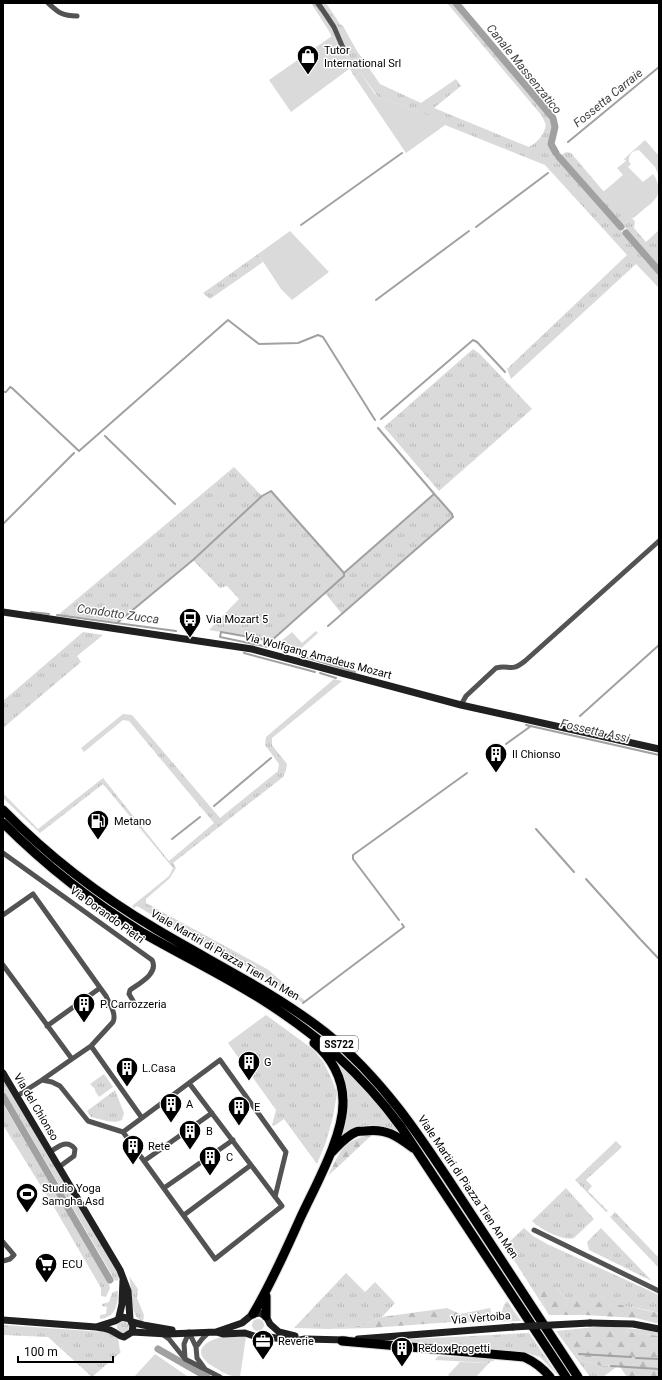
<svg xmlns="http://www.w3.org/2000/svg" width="662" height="1380" font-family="Roboto,sans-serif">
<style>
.grass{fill:url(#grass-tufts)}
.forest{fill:url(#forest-firs)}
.garden{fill:#dadada}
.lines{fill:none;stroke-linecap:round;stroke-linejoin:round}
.stream{stroke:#a1a1a1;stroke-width:2}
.canal{stroke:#a1a1a1;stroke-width:7}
.highway-casing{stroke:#dbdbdb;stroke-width:11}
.street{stroke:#535353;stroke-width:5}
.secondary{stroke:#202020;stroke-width:7}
.highway{stroke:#000;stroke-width:9}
.secondary-bridge{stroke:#202020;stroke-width:7}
.labels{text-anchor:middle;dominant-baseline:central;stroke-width:3;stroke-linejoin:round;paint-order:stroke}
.shield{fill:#fff;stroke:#4c4c4c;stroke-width:1}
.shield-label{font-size:10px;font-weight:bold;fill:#000}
.poi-label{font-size:11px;fill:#000;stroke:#fff;text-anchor:start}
.street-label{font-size:11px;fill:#000;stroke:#fff}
.water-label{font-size:12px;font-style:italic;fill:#424242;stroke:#fff}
</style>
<defs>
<pattern id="grass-tufts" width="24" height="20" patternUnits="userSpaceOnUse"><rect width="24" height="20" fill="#dadada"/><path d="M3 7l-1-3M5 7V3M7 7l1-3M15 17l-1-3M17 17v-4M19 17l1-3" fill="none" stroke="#b9b9b9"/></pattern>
<pattern id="forest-firs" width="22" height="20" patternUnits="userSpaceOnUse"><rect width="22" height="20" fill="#dadada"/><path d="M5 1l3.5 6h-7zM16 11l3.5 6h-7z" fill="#b9b9b9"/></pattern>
</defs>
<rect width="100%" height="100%" fill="#fff"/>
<!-- grass -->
<path class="grass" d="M 311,3 L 326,3 L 340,24 L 343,26 L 357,51 L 380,84 L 421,103 L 456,79 L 461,86 L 434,108 L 529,147 C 539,141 543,136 546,125 L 542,116 L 447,3 L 454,3 L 552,119 C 555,129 545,140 550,148 C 552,153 556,153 559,157 L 559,161 L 659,274 L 659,288 L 636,264 L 511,379 L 507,369 L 627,255 L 545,165 L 445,125 L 447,123 L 378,97 L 375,93 L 361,73 L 354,76 L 350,69 L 353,66 L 332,36 Z
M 566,152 L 571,153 L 627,219 L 633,219 L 635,222 L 634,228 L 646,242 L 659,230 L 659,266 L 565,159 L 560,156 Z
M 258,254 L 263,262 L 210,299 L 203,293 Z
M 473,349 L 480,354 L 532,409 L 439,491 L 384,427 Z
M 234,467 L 262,496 L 271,491 L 344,573 L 434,494 L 452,514 L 453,517 L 342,614 L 325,593 L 271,641 L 209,630 L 239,599 L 227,586 L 220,588 L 193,560 L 119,622 L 58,615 Z
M 83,632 L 103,635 L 77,656 L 81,662 L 3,728 L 3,701 Z
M 334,679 L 342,681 L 272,738 L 272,745 L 287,764 L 286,770 L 283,777 L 173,863 L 176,868 L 170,878 L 146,899 L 146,903 L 267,969 L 305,1001 L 303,1003 L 261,974 L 164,922 L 137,906 L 134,908 L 132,906 L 169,876 L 173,868 L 103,784 L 40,833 L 3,798 L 3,793 L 38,829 L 103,778 L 169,861 L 214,823 L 129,721 L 123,720 L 84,752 L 81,748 L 123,714 L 132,715 L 220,818 L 278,771 L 279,764 L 265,745 L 266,737 Z
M 266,1015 L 314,1050 L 324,1063 L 332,1080 L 337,1093 L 333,1117 L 326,1142 L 317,1164 L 284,1119 L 274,1126 L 272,1125 L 276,1110 L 228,1043 Z
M 338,1065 C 363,1085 383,1111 403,1136 C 390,1129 375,1122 360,1127 C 353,1129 345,1136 339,1140 C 349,1110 352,1094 338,1065 Z
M 104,1074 L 113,1087 L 99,1097 L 95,1091 L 95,1089 L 90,1084 Z
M 3,1077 L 120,1274 L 118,1280 L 116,1281 L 113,1278 L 112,1275 L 3,1089 Z
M 115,1090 L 124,1113 L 122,1120 L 116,1122 L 107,1121 L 91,1117 L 87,1111 Z
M 3,1104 L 107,1278 L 110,1288 L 106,1297 L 101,1296 L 101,1288 L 54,1207 L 3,1125 Z
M 616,1141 L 622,1147 L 586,1180 L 592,1186 L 588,1191 L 608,1211 L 606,1212 L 575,1180 Z
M 566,1188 L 594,1219 L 574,1238 C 564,1242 538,1228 532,1221 Z
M 615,1212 L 659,1258 L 659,1268 L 610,1217 Z
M 524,1228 L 533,1236 L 547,1244 L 659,1295 L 659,1313 C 627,1304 596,1305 564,1298 L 557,1288 L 539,1294 L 549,1315 L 505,1246 Z
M 601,1228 L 652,1281 L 589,1250 L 587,1242 Z
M 346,1273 L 365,1292 L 375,1282 L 395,1303 L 382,1317 L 360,1326 L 329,1329 L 294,1328 Z
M 129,1276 L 138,1289 L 137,1298 L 144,1315 L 143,1322 C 128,1317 133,1289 129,1276 Z
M 116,1291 L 118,1291 C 118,1304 116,1317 100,1319 L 100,1315 L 106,1314 L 107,1307 L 102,1306 L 102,1304 L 109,1302 L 112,1293 Z
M 507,1301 L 521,1321 L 452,1322 L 493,1319 L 500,1317 L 504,1305 Z
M252 1325a6 6 0 1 1 12 0a6 6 0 1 1-12 0Z
M117 1327a6 6 0 1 1 12 0a6 6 0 1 1-12 0Z
M 3,1325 L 104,1332 L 111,1334 L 118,1338 L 120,1351 L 121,1352 L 92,1377 L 48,1337 L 3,1335 Z
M 605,1326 L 644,1330 L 659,1333 L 659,1336 L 623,1331 L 598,1331 L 568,1342 L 581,1360 L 601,1366 L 619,1365 L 603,1377 L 590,1377 L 556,1331 Z
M 529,1333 L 559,1377 L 540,1357 L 527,1353 L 375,1341 Z"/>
<!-- forest -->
<path class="forest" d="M 373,1134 L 328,1176 C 341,1150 343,1140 373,1134 Z
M 551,1286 L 557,1288 L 564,1298 L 621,1305 L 659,1313 L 659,1324 L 636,1318 L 585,1315 L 549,1315 L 539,1294 L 542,1288 Z
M 447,1308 L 460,1314 L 490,1308 L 493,1319 L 371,1328 L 329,1329 L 360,1326 L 382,1317 Z
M 598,1331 L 623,1331 L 659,1336 L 659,1377 L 627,1377 L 619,1365 L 601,1366 L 581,1360 L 568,1342 L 570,1335 L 577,1333 Z
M 438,1356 L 494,1359 L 494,1361 L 491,1361 L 489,1363 L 435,1360 Z"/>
<!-- garden -->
<path class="garden" d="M 332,36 L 353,66 L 291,112 L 269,80 Z
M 361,73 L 374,93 L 378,97 L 448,123 L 406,153 L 354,76 Z
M 645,140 L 659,156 L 659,176 L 655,167 L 639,150 C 633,150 628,155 629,162 L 631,164 L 628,167 L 643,182 L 653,174 C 656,178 657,181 658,185 C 661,198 651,203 643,210 C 637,215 634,219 627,220 L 603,192 L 623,175 L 617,168 L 626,161 L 624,159 Z
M 290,231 L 329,272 L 292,300 L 281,289 L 258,254 Z
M 316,631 L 318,633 L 298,651 L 276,645 L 292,632 L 302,643 Z
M 226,1336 L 246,1337 L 240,1377 C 231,1377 226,1374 219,1370 C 215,1367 209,1365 206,1361 C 191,1347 214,1338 226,1336 Z
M 155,1354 L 187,1376 L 189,1377 L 134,1377 Z
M 460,1362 L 489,1363 L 476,1377 L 451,1377 L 448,1375 Z"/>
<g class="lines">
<!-- stream -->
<path class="stream" d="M 315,3 L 320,10
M 568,142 L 659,67
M 301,225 L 402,153
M 476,227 L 548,173
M 376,300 L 469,231
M 3,392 L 6,392 L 10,387 L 12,388 L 79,451 L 228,320 L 259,344 L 298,343 L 318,335 L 323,337 L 375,420
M 381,419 L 473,340 L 477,342 L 505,372
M 378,428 L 436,496
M 105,436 L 175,504
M 3,524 L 74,453
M 31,612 L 49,614
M 57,615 L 176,631
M 117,623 L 193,560 L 262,496 L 271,491 L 344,573
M 328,626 L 453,517 L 452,514 L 437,497
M 268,647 L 220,637 L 221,632 L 271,641 L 344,576 L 344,573 L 434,494
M 244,653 L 315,672
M 298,655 L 355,672
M 320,673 L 336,678
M 580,716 L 659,645
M 526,725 L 659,755
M 506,744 L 531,726
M 214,806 L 271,758
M 536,829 L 574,872
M 172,839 L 200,817
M 586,879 L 640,939
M 399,920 L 353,859 L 353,855 L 467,773
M 641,940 L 659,959
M 303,1003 L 404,927 L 402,924
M 579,1354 L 631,1357
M 636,1358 L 659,1359
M 611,1366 L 659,1369"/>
<!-- canal -->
<path class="canal" d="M 456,3 L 553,118 L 555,127 L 551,144 L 556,153
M 559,157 L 621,227
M 626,233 L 659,271
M 3,1096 L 110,1280
M 158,1349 L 207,1377"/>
<!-- highway casing -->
<g class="highway-casing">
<path id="highway" d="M 3,810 C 48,856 100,896 156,929 C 213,963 272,991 325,1032 C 383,1079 420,1136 460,1197 C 500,1257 539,1317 578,1377
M 3,823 C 45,865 92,902 143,933 C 183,956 225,976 264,1001 C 319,1036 362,1074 401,1127 L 566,1377
M 332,1152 C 339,1145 346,1136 356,1132 C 358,1131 362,1131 365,1131 C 386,1128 397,1136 413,1148
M 253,1314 C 271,1284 285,1252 299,1221 C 314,1188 344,1136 343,1101 C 343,1078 331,1057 314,1043
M 266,1316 L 266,1296
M 342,1341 L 524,1357 C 535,1362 542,1367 550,1377"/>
</g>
<!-- street -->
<path class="street" d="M 48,3 C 59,13 62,16 77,16
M 318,3 L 334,27 L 343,48
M 461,705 L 466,696 L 496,668 C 510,664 510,673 525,661 L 659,541
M 3,853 L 152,960 C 159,973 140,983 130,990 L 129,994 L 135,1004
M 3,915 L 33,894 L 106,996 C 109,1003 117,1014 113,1022 L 91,1046 L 72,1059 L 3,965
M 47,1026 L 100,988
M 91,1046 L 142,1118
M 42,1080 L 72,1059
M 189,1083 L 220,1060 L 286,1152 L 275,1197
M 17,1096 L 42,1080 L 52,1082 L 60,1086 L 88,1121 L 123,1132 L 215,1259 L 282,1206 L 189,1083 L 123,1132
M 50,1152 C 59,1146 67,1139 75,1149 L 74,1156 L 59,1167
M 144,1161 L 212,1113
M 164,1188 L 233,1140
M 184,1215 L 251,1165
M 534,1230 L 659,1291
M 3,1242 L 14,1255 L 10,1259 L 3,1261
M 189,1332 L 196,1347 L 197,1358 L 205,1369
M 162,1334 L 169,1339 L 185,1359 L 220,1377
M 196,1347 L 202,1339 L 209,1332
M 185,1358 L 184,1344 L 189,1332"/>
<!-- secondary -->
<path class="secondary" d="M 3,612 L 252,649 L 461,705 L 659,749
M 3,1073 L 120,1270 L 128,1291 L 130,1319
M 119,1317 L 122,1304 L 123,1280
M 3,1320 L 96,1327 C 101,1328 108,1328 112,1331 C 117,1333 118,1336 124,1337 L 132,1332 L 133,1326 L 130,1319 L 122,1317 L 115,1321 L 96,1327
M 132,1322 L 143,1325 L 172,1330
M 590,1323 L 633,1324 L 659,1329
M 132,1332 L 168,1334 L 216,1332 L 242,1323 L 253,1314 L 260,1313 L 266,1316 L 270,1324 L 279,1332 L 295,1336
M 216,1332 L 223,1334 L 245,1333 L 257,1337 L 263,1336 L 295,1341 L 305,1339 L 346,1340
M 358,1339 L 513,1327"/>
<!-- highway -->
<use href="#highway" class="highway"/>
<!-- secondary-bridge -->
<path class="secondary-bridge" d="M 513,1327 L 590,1323"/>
</g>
<!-- icons -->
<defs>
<g id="shop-pin" transform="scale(1.15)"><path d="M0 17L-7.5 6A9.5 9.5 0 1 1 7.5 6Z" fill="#000" stroke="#fff"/><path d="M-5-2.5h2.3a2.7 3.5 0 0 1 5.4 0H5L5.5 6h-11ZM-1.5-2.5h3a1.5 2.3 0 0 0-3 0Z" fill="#fff"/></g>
<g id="bus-pin" transform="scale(1.15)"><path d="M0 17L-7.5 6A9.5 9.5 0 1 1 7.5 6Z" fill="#000" stroke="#fff"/><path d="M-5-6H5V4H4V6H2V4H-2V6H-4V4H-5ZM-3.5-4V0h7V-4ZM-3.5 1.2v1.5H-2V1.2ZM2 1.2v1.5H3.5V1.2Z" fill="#fff"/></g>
<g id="building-pin" transform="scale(1.15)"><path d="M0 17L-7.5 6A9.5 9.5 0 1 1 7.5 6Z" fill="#000" stroke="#fff"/><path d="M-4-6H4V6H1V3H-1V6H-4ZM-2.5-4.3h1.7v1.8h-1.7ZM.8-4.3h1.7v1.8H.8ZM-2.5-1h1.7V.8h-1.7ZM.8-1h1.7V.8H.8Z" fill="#fff"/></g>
<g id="fuel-pin" transform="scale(1.15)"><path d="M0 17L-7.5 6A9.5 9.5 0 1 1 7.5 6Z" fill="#000" stroke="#fff"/><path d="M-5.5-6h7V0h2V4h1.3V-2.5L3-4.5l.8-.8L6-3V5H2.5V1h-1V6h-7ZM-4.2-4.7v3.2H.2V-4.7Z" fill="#fff"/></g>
<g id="stadium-pin" transform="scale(1.15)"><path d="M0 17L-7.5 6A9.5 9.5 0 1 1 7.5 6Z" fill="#000" stroke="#fff"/><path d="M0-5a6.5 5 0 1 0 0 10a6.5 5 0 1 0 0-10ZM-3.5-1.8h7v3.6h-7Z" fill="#fff"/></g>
<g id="supermarket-pin" transform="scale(1.15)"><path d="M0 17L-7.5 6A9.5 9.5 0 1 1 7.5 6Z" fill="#000" stroke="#fff"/><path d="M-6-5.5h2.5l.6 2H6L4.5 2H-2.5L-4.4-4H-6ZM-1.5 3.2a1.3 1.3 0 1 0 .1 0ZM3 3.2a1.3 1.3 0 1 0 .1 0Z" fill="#fff"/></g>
<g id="office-pin" transform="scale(1.15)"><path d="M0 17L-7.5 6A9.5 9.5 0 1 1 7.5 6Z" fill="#000" stroke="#fff"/><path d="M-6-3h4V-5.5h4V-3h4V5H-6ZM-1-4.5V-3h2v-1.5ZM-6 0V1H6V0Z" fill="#fff"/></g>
</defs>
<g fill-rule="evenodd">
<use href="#shop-pin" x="308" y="56"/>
<use href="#bus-pin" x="190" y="619"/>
<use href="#building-pin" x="496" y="754"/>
<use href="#fuel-pin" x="98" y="821"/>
<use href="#building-pin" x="84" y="1004"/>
<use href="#building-pin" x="249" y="1062"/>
<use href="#building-pin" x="127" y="1068"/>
<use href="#building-pin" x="171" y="1104"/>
<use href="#building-pin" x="239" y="1107"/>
<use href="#building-pin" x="190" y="1131"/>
<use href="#building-pin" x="133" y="1146"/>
<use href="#building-pin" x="210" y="1157"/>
<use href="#stadium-pin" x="27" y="1194"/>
<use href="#supermarket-pin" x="46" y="1264"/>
<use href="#office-pin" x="263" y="1341"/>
<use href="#building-pin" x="402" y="1348"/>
</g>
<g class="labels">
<!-- shield labels -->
<rect class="shield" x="320" y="1036" width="38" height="16" rx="3"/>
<g class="shield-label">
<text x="339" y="1044">SS722</text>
</g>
<!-- poi labels -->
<g class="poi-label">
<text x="324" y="50">Tutor<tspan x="324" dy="13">International Srl</tspan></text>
<text x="206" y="619">Via Mozart 5</text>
<text x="512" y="754">Il Chionso</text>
<text x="114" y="821">Metano</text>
<text x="100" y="1004">P. Carrozzeria</text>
<text x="264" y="1062">G</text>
<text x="142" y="1068">L.Casa</text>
<text x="186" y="1104">A</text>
<text x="254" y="1107">E</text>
<text x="206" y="1131">B</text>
<text x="148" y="1146">Rete</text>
<text x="226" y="1157">C</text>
<text x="42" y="1188">Studio Yoga<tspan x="42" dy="13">Samgha Asd</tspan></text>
<text x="62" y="1264">ECU</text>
<text x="278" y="1341">Reverie</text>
<text x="418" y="1348">Redox Progetti</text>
</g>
<!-- street labels -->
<g class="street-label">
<text transform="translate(318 656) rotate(15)">Via Wolfgang Amadeus Mozart</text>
<text transform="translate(107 915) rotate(36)">Via Dorando Pietri</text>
<text transform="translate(225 955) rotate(30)">Viale Martiri di Piazza Tien An Men</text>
<text transform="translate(36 1107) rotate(59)">Via del Chionso</text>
<text transform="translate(468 1187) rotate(56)">Viale Martiri di Piazza Tien An Men</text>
<text transform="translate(481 1318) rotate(-5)">Via Vertoiba</text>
</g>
<!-- water labels -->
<g class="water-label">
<text transform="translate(524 69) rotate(51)">Canale Massenzatico</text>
<text transform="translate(608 98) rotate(-39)">Fossetta Carraie</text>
<text transform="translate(118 614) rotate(8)">Condotto Zucca</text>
<text transform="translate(595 731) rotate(13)">Fossetta Assi</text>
</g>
</g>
<!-- border -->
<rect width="662" height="1380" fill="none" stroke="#000000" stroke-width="8"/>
<!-- scale -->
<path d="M18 1356v6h95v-6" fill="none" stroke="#000000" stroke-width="2"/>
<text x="24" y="1356" font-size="12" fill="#000000" stroke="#ffffff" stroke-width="3" paint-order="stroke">100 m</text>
</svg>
